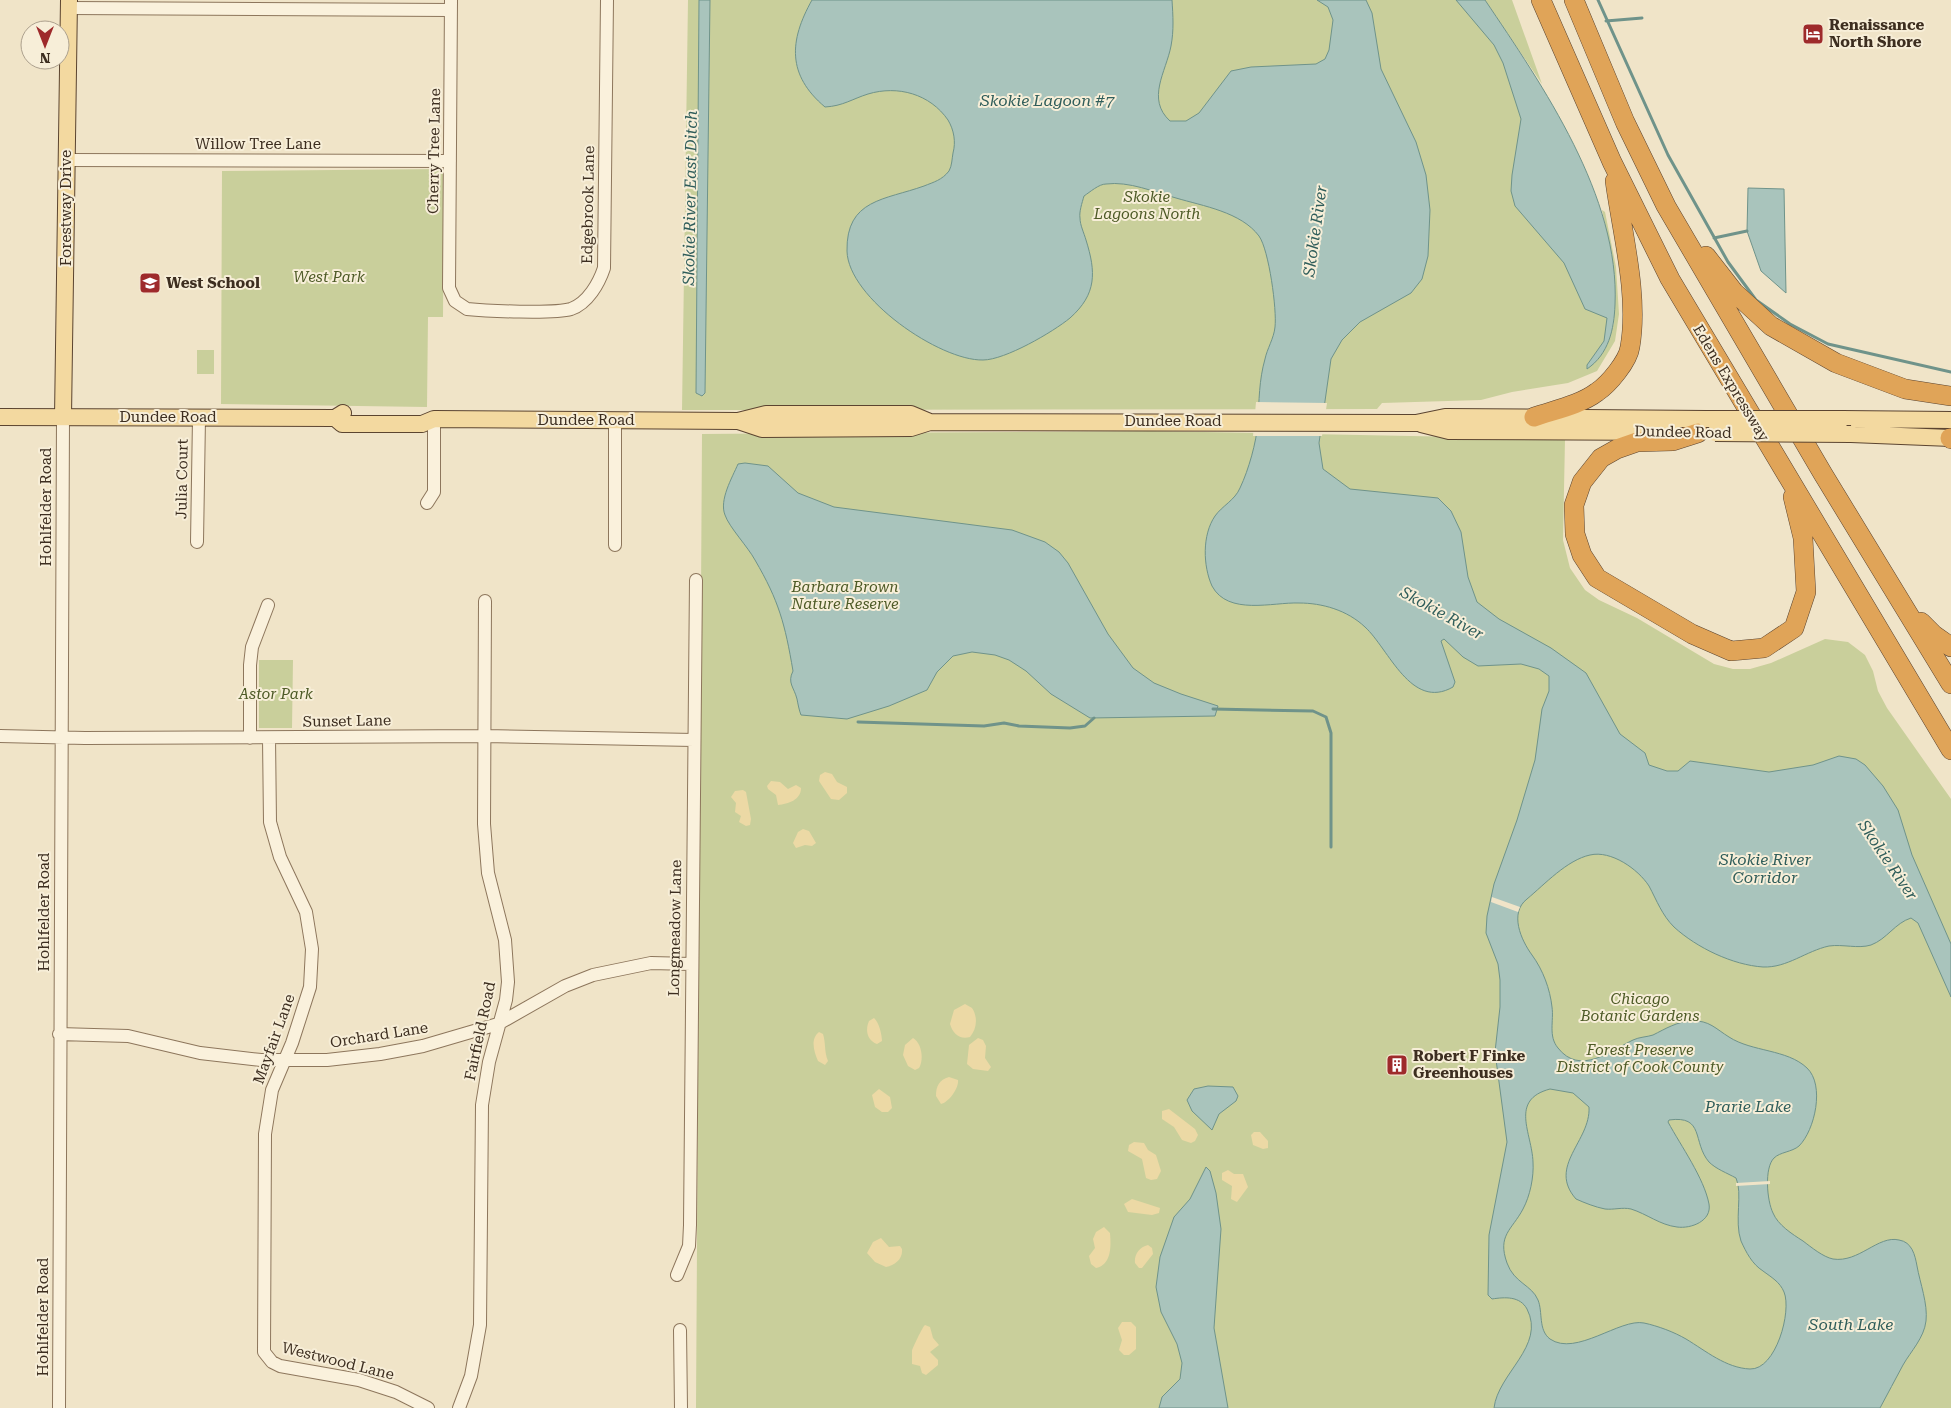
<svg xmlns="http://www.w3.org/2000/svg" width="1951" height="1408" font-family="'Roboto Serif',serif">
<style>
.green{fill:#c9cf9b}
.sand{fill:#ecd9a5}
.water{fill:#a9c4bc;stroke:#6f938a;fill-rule:evenodd}
.pier{fill:#f0e4c8}
.lines{fill:none;stroke-linecap:round;stroke-linejoin:round}
.stream{stroke:#6f938a;stroke-width:3}
.minor-casing{stroke:#8d765c;stroke-width:14}
.major-casing{stroke:#5b4430;stroke-width:18}
.highway-casing{stroke:#5b4430;stroke-width:20}
.minor{stroke:#faf1dc;stroke-width:12}
.major{stroke:#f3d9a0;stroke-width:16}
.highway{stroke:#e0a458;stroke-width:19}
.major-bridge-casing{stroke:#5b4430;stroke-width:18;stroke-linecap:butt}
.major-bridge{stroke:#f3d9a0;stroke-width:16}
.labels{text-anchor:middle;dominant-baseline:central;stroke-width:4;stroke-linejoin:round;paint-order:stroke}
.poi-label{font-size:15px;font-weight:bold;fill:#3d2e20;stroke:#f7eed8;text-anchor:start}
.street-label{font-size:15px;fill:#3d2e20;stroke:#f7eed8}
.park-label{font-size:15px;font-style:italic;fill:#4d5a26;stroke:#f7eed8}
.water-label{font-size:16px;font-style:italic;fill:#2f5d5a;stroke:#f7eed8}
</style>
<rect width="100%" height="100%" fill="#f0e4c8"/>
<!-- green -->
<path class="green" d="M 688,0 L 1473,0 L 1532,80 L 1614,326 L 1614,273 L 1602,210 L 1605,212 L 1616,267 L 1619,314 L 1615,341 L 1597,371 L 1568,383 L 1512,392 L 1481,400 L 1382,403 L 1377,409 L 682,410 Z
M 1485,0 L 1512,0 L 1542,84 Z
M 444,169 L 443,317 L 428,317 L 427,407 L 221,404 L 222,171 Z
M 197,350 L 214,350 L 214,374 L 197,374 Z
M 1150,431 L 1565,439 L 1563,540 L 1570,568 L 1585,590 L 1599,600 L 1637,618 L 1714,664 L 1733,669 L 1750,669 L 1771,663 L 1825,639 L 1848,642 L 1865,655 L 1873,671 L 1878,691 L 1887,708 L 1951,799 L 1951,1408 L 696,1408 L 702,434 Z
M 259,660 L 293,660 L 292,728 L 259,728 Z"/>
<!-- sand -->
<path class="sand" d="M 825,772 L 832,774 L 837,782 L 847,787 L 847,793 L 839,800 L 831,799 L 819,781 L 820,775 Z
M 771,781 L 780,782 L 788,789 L 796,785 L 801,788 C 801,800 788,804 778,805 L 776,795 L 768,789 L 767,786 Z
M 743,790 L 746,792 L 751,819 L 750,825 L 746,826 L 739,822 L 741,816 L 735,812 L 736,803 L 731,797 L 735,791 Z
M 803,829 L 809,831 L 816,843 L 812,846 L 805,845 L 796,848 L 793,843 L 798,832 Z
M 965,1004 L 972,1008 C 978,1017 977,1029 970,1037 C 960,1040 953,1034 950,1024 L 954,1010 Z
M 874,1018 C 879,1022 882,1035 882,1041 L 877,1044 C 867,1040 865,1030 869,1021 Z
M 819,1032 L 823,1034 C 826,1044 824,1051 828,1061 L 825,1065 L 818,1061 C 814,1052 810,1039 819,1032 Z
M 913,1038 C 922,1043 924,1060 919,1068 L 915,1070 L 908,1066 L 903,1055 L 905,1045 Z
M 978,1038 L 983,1040 L 986,1046 L 985,1058 L 991,1067 L 988,1071 L 973,1069 L 967,1064 L 969,1045 Z
M 949,1077 L 958,1080 C 959,1088 949,1102 941,1104 L 936,1096 C 936,1086 939,1080 949,1077 Z
M 879,1089 L 890,1097 L 892,1108 L 888,1112 L 882,1112 L 875,1107 L 872,1095 Z
M 1169,1109 L 1195,1129 L 1198,1135 L 1195,1141 L 1191,1143 L 1182,1140 L 1174,1127 L 1162,1119 L 1162,1111 Z
M 1254,1132 L 1260,1132 L 1268,1141 L 1268,1148 L 1263,1149 L 1253,1145 L 1251,1135 Z
M 1134,1142 L 1144,1143 L 1148,1150 L 1156,1155 L 1161,1171 L 1157,1179 L 1151,1180 L 1146,1178 L 1142,1159 L 1128,1151 L 1129,1145 Z
M 1228,1170 L 1234,1174 L 1243,1174 L 1248,1187 L 1237,1202 L 1231,1199 L 1232,1186 L 1222,1180 L 1222,1173 Z
M 1132,1199 L 1160,1208 L 1159,1213 L 1152,1215 L 1128,1212 L 1124,1204 Z
M 1104,1227 L 1110,1233 C 1111,1245 1112,1265 1096,1268 L 1091,1264 L 1089,1256 L 1095,1248 L 1093,1239 L 1096,1232 Z
M 881,1238 L 889,1247 L 900,1246 L 902,1249 C 903,1259 895,1265 886,1267 L 875,1262 L 867,1253 L 873,1242 Z
M 1148,1245 L 1152,1248 L 1153,1254 L 1142,1268 L 1139,1268 L 1135,1263 C 1134,1255 1139,1247 1148,1245 Z
M 1122,1322 L 1131,1322 L 1136,1327 L 1136,1349 L 1129,1355 L 1124,1355 L 1119,1350 L 1122,1340 L 1118,1328 Z
M 925,1325 L 930,1327 L 933,1338 L 939,1345 L 930,1352 L 938,1360 L 938,1365 L 926,1375 L 922,1373 L 920,1366 L 912,1364 C 912,1360 912,1355 912,1351 C 912,1349 923,1326 925,1325 Z"/>
<!-- water -->
<path class="water" d="M 699,0 L 710,0 L 705,393 L 702,396 L 696,393 Z
M 812,0 L 1172,0 C 1173,16 1174,30 1171,46 C 1166,72 1146,99 1170,121 L 1186,121 L 1199,113 L 1231,71 L 1251,67 L 1316,64 L 1325,59 L 1329,50 L 1333,20 L 1328,7 L 1317,0 L 1366,0 L 1372,13 L 1381,69 L 1416,142 L 1426,175 L 1430,210 L 1428,256 L 1422,279 L 1411,293 L 1360,322 L 1342,340 L 1331,359 L 1319,443 L 1323,469 L 1350,489 L 1438,498 L 1451,511 L 1461,532 L 1468,577 L 1477,602 L 1499,619 L 1551,648 L 1586,673 L 1620,734 L 1645,753 L 1649,765 L 1667,771 L 1678,771 L 1690,761 L 1769,772 L 1813,765 L 1839,756 L 1856,759 L 1865,765 L 1883,786 L 1898,810 L 1912,855 L 1951,944 L 1951,997 L 1918,923 L 1911,918 C 1895,923 1887,939 1871,945 C 1858,949 1843,944 1829,946 C 1806,951 1787,968 1763,967 C 1733,965 1697,948 1674,927 C 1662,915 1657,901 1649,886 C 1638,869 1611,850 1590,855 C 1567,860 1545,884 1527,899 C 1509,913 1521,940 1532,955 C 1543,970 1550,989 1552,1007 C 1554,1021 1548,1036 1558,1048 C 1580,1076 1610,1051 1633,1040 C 1639,1037 1647,1037 1653,1035 C 1665,1029 1678,1021 1692,1021 C 1709,1020 1716,1029 1729,1037 C 1752,1052 1787,1049 1807,1068 C 1825,1085 1815,1130 1799,1146 C 1792,1152 1780,1152 1774,1158 C 1764,1168 1767,1201 1773,1213 C 1778,1225 1792,1234 1803,1241 C 1811,1247 1823,1257 1833,1259 C 1859,1263 1878,1235 1899,1240 C 1912,1242 1915,1255 1917,1266 C 1920,1283 1928,1304 1926,1321 C 1924,1338 1911,1351 1903,1365 C 1895,1379 1888,1394 1880,1408 L 1494,1408 C 1498,1373 1546,1346 1527,1309 C 1520,1296 1505,1297 1492,1299 L 1488,1295 L 1489,1235 L 1507,1142 L 1495,1052 L 1500,1007 L 1500,980 L 1498,964 L 1486,933 L 1487,916 L 1494,884 L 1517,820 L 1535,760 L 1542,709 L 1549,691 L 1549,676 L 1539,669 L 1521,664 L 1478,666 L 1463,657 L 1444,639 L 1441,641 L 1455,682 L 1453,687 C 1411,711 1389,649 1365,627 C 1347,610 1322,603 1299,603 C 1273,602 1228,616 1212,586 C 1203,566 1202,535 1215,516 C 1222,506 1235,500 1240,488 C 1249,469 1256,443 1258,423 C 1259,401 1259,380 1265,359 C 1267,349 1274,338 1275,327 C 1277,310 1269,250 1259,236 C 1241,212 1203,206 1176,198 C 1154,192 1129,181 1106,184 C 1099,184 1090,192 1084,196 C 1082,203 1079,212 1080,218 C 1080,225 1084,233 1086,240 C 1096,272 1097,294 1070,318 C 1053,332 1005,360 983,360 C 940,361 848,298 847,251 C 846,199 885,200 924,186 C 934,182 942,180 949,171 C 952,166 952,158 953,153 C 956,142 954,130 948,120 C 930,94 898,85 868,94 C 852,99 843,106 825,107 C 787,75 789,41 812,0 ZM 1550,1089 L 1573,1093 L 1589,1107 C 1591,1141 1547,1166 1576,1199 C 1585,1203 1595,1207 1605,1209 C 1614,1210 1622,1207 1631,1209 C 1647,1214 1660,1225 1677,1227 C 1691,1229 1712,1221 1709,1204 C 1704,1178 1681,1146 1668,1122 L 1669,1120 C 1705,1115 1692,1142 1709,1162 C 1716,1169 1727,1173 1736,1178 C 1743,1193 1734,1221 1741,1241 C 1746,1252 1752,1264 1763,1271 C 1771,1277 1780,1282 1784,1292 C 1792,1311 1776,1370 1750,1369 C 1726,1368 1706,1351 1686,1339 C 1674,1332 1658,1326 1644,1323 C 1620,1318 1576,1357 1550,1339 C 1538,1330 1543,1312 1538,1300 C 1532,1285 1514,1283 1507,1263 C 1497,1235 1512,1230 1523,1209 C 1530,1196 1534,1177 1533,1162 C 1532,1133 1509,1100 1550,1089 Z
M 1456,0 L 1485,0 C 1543,86 1620,197 1615,305 C 1614,329 1609,354 1587,369 L 1587,365 L 1604,341 L 1607,318 L 1585,309 L 1564,263 L 1515,206 L 1511,191 L 1512,175 L 1521,119 L 1503,63 L 1494,45 Z
M 1748,188 L 1784,189 L 1786,293 L 1761,271 L 1747,231 Z
M 745,463 L 768,466 L 798,493 L 834,507 L 1012,530 L 1045,542 L 1059,552 L 1068,563 L 1108,634 L 1133,668 L 1154,683 L 1181,694 L 1218,706 L 1215,716 L 1090,718 L 1051,694 L 1026,671 L 1009,660 L 995,655 L 972,652 L 953,656 L 937,672 L 927,690 L 889,706 L 847,719 L 801,715 C 799,710 798,704 797,699 C 794,687 787,683 793,671 C 785,624 779,601 755,560 C 748,547 729,527 725,515 C 719,500 732,478 738,464 Z
M 1208,1086 L 1233,1087 L 1238,1096 L 1236,1101 L 1219,1114 L 1212,1130 L 1192,1111 L 1187,1100 L 1194,1089 Z
M 1206,1167 L 1210,1171 L 1216,1193 L 1221,1229 L 1214,1328 L 1228,1408 L 1159,1408 L 1162,1397 L 1180,1379 L 1182,1363 L 1177,1344 L 1161,1312 L 1156,1287 L 1160,1257 L 1174,1217 L 1190,1199 Z"/>
<!-- pier -->
<path class="pier" d="M 1256,402 L 1327,403 L 1322,436 L 1253,436 Z
M 1492,897 L 1520,907 L 1518,912 L 1491,902 Z
M 1770,1181 L 1770,1184 L 1736,1186 L 1736,1183 Z"/>
<g class="lines">
<!-- stream -->
<path class="stream" d="M 1598,0 L 1668,155 L 1728,262 L 1756,300 L 1790,324 L 1828,344 L 1951,372
M 1606,21 L 1642,18
M 1714,238 L 1747,231
M 1213,709 L 1313,711 L 1326,717 L 1331,733 L 1331,847
M 858,722 L 984,726 L 1004,723 L 1019,726 L 1070,728 L 1085,726 L 1094,718"/>
<!-- minor casing -->
<g class="minor-casing">
<path id="minor" d="M 451,0 L 449,288 L 455,301 L 467,309 C 486,311 554,314 571,309 C 588,303 599,283 604,268 L 607,0
M 69,8 L 451,10
M 66,160 L 450,161
M 427,503 L 434,492 L 434,419
M 197,542 L 199,418
M 615,545 L 615,420
M 0,736 L 85,738 L 485,736 L 694,740
M 250,738 L 250,665 L 252,647 L 268,605
M 269,738 L 270,822 L 280,857 L 306,912 L 312,949 L 310,987 L 292,1043 L 272,1090 L 265,1134 L 264,1352 L 272,1362 L 280,1366 L 359,1380 L 396,1392 L 428,1408
M 59,1034 L 128,1036 L 200,1053 L 261,1060 L 327,1060 L 380,1054 L 423,1046 L 498,1024 L 565,986 L 593,975 L 651,963 L 691,964
M 677,1275 L 689,1246 L 690,1225 L 696,580
M 680,1330 L 681,1408
M 59,1408 L 63,417
M 459,1408 L 471,1376 L 480,1325 L 482,1105 L 489,1062 L 506,1000 L 508,982 L 505,940 L 488,873 L 484,824 L 485,601"/>
</g>
<!-- major casing -->
<g class="major-casing">
<path id="major" d="M 0,417 L 335,418 L 343,413
M 63,417 L 69,0
M 335,418 L 342,424 L 422,424 L 434,419 L 738,421 L 766,414 L 911,414 L 930,422
M 1842,419 L 1951,420
M 738,421 L 762,429 L 911,428 L 930,422 L 1416,423 L 1445,417 L 1706,419
M 1421,424 L 1449,431 L 1673,432
M 1851,434 L 1951,438"/>
</g>
<!-- highway casing -->
<g class="highway-casing">
<path id="highway" d="M 1541,0 L 1612,162 L 1670,279 L 1951,750
M 1574,0 L 1625,122 L 1666,206 L 1823,474 L 1951,684
M 1706,256 L 1734,292 L 1771,326 L 1836,363 L 1905,389 L 1951,396
M 1534,417 C 1554,410 1580,405 1597,392 C 1609,384 1628,361 1630,347 C 1639,295 1622,233 1615,181
M 1698,433 L 1673,441 L 1637,442 L 1617,449 L 1601,458 L 1582,482 L 1574,505 L 1575,534 L 1582,555 L 1597,578 L 1692,634 L 1731,651 L 1764,648 L 1794,628 L 1806,592 L 1803,538 L 1793,497
M 1950,438 L 1951,439
M 1921,622 L 1934,635 L 1951,647"/>
</g>
<!-- minor -->
<use href="#minor" class="minor"/>
<!-- major -->
<use href="#major" class="major"/>
<!-- highway -->
<use href="#highway" class="highway"/>
<!-- major-bridge casing -->
<g class="major-bridge-casing">
<path id="major-bridge" d="M 1706,419 L 1842,419
M 1715,433 L 1851,434"/>
</g>
<!-- major-bridge -->
<use href="#major-bridge" class="major-bridge"/>
</g>
<!-- icons -->
<defs>
<g id="hotel-square" transform="scale(1.125)"><rect x="-9" y="-9" width="18" height="18" rx="4" fill="#9e2a2b" stroke="#f7eed8"/><path d="M-6-4.5h1.5V1H6V5H4.5V3h-9V5H-6ZM-4 0a1.8 1.8 0 1 1 3.6 0ZM.5 0V-2.5h3Q6-2.5 6 0Z" fill="#fff"/></g>
<g id="school-square" transform="scale(1.125)"><rect x="-9" y="-9" width="18" height="18" rx="4" fill="#9e2a2b" stroke="#f7eed8"/><path d="M0-5L7-2L0 1L-7-2ZM-4 1L0 2.5L4 1V4Q0 6-4 4Z" fill="#fff"/></g>
<g id="building-square" transform="scale(1.125)"><rect x="-9" y="-9" width="18" height="18" rx="4" fill="#9e2a2b" stroke="#f7eed8"/><path d="M-4-6H4V6H1V3H-1V6H-4ZM-2.5-4.3h1.7v1.8h-1.7ZM.8-4.3h1.7v1.8H.8ZM-2.5-1h1.7V.8h-1.7ZM.8-1h1.7V.8H.8Z" fill="#fff"/></g>
</defs>
<g fill-rule="evenodd">
<use href="#hotel-square" x="1813" y="34"/>
<use href="#school-square" x="150" y="283"/>
<use href="#building-square" x="1397" y="1065"/>
</g>
<g class="labels">
<!-- poi labels -->
<g class="poi-label">
<text x="1829" y="25">Renaissance<tspan x="1829" dy="17">North Shore</tspan></text>
<text x="166" y="283">West School</text>
<text x="1413" y="1056">Robert F Finke<tspan x="1413" dy="17">Greenhouses</tspan></text>
</g>
<!-- street labels -->
<g class="street-label">
<text x="258" y="144">Willow Tree Lane</text>
<text transform="translate(434 151) rotate(-89)">Cherry Tree Lane</text>
<text transform="translate(588 205) rotate(-89)">Edgebrook Lane</text>
<text transform="translate(66 208) rotate(-90)">Forestway Drive</text>
<text transform="translate(1731 383) rotate(59)">Edens Expressway</text>
<text x="168" y="417">Dundee Road</text>
<text x="586" y="420">Dundee Road</text>
<text x="1173" y="421">Dundee Road</text>
<text transform="translate(1683 432) rotate(1)">Dundee Road</text>
<text transform="translate(182 479) rotate(-89)">Julia Court</text>
<text transform="translate(46 507) rotate(-90)">Hohlfelder Road</text>
<text transform="translate(347 721) rotate(-1)">Sunset Lane</text>
<text transform="translate(44 912) rotate(-90)">Hohlfelder Road</text>
<text transform="translate(675 928) rotate(-89)">Longmeadow Lane</text>
<text transform="translate(480 1031) rotate(-78)">Fairfield Road</text>
<text transform="translate(379 1035) rotate(-9)">Orchard Lane</text>
<text transform="translate(274 1039) rotate(-70)">Mayfair Lane</text>
<text transform="translate(43 1317) rotate(-90)">Hohlfelder Road</text>
<text transform="translate(338 1361) rotate(14)">Westwood Lane</text>
</g>
<!-- park labels -->
<g class="park-label">
<text x="1147" y="197">Skokie<tspan x="1147" dy="17">Lagoons North</tspan></text>
<text x="329" y="277">West Park</text>
<text x="845" y="587">Barbara Brown<tspan x="845" dy="17">Nature Reserve</tspan></text>
<text x="276" y="694">Astor Park</text>
<text x="1640" y="999">Chicago<tspan x="1640" dy="17">Botanic Gardens</tspan></text>
<text x="1640" y="1050">Forest Preserve<tspan x="1640" dy="17">District of Cook County</tspan></text>
</g>
<!-- water labels -->
<g class="water-label">
<text x="1047" y="100">Skokie Lagoon #7</text>
<text transform="translate(690 198) rotate(-89)">Skokie River East Ditch</text>
<text transform="translate(1315 231) rotate(-82)">Skokie River</text>
<text transform="translate(1442 613) rotate(29)">Skokie River</text>
<text x="1765" y="859">Skokie River<tspan x="1765" dy="18">Corridor</tspan></text>
<text transform="translate(1888 860) rotate(56)">Skokie River</text>
<text x="1748" y="1106">Prarie Lake</text>
<text x="1851" y="1324">South Lake</text>
</g>
</g>
<!-- north arrow -->
<g transform="translate(45 45) rotate(180)"><circle r="24" fill="#f7eed8" stroke="#ada18e"/>
<path d="M0-4L9 19L0 12L-9 19Z" fill="#9e2a2b"/>
<text y="-8" font-size="14" font-weight="bold" text-anchor="middle" fill="#3d2e20">N</text>
</g>
</svg>
